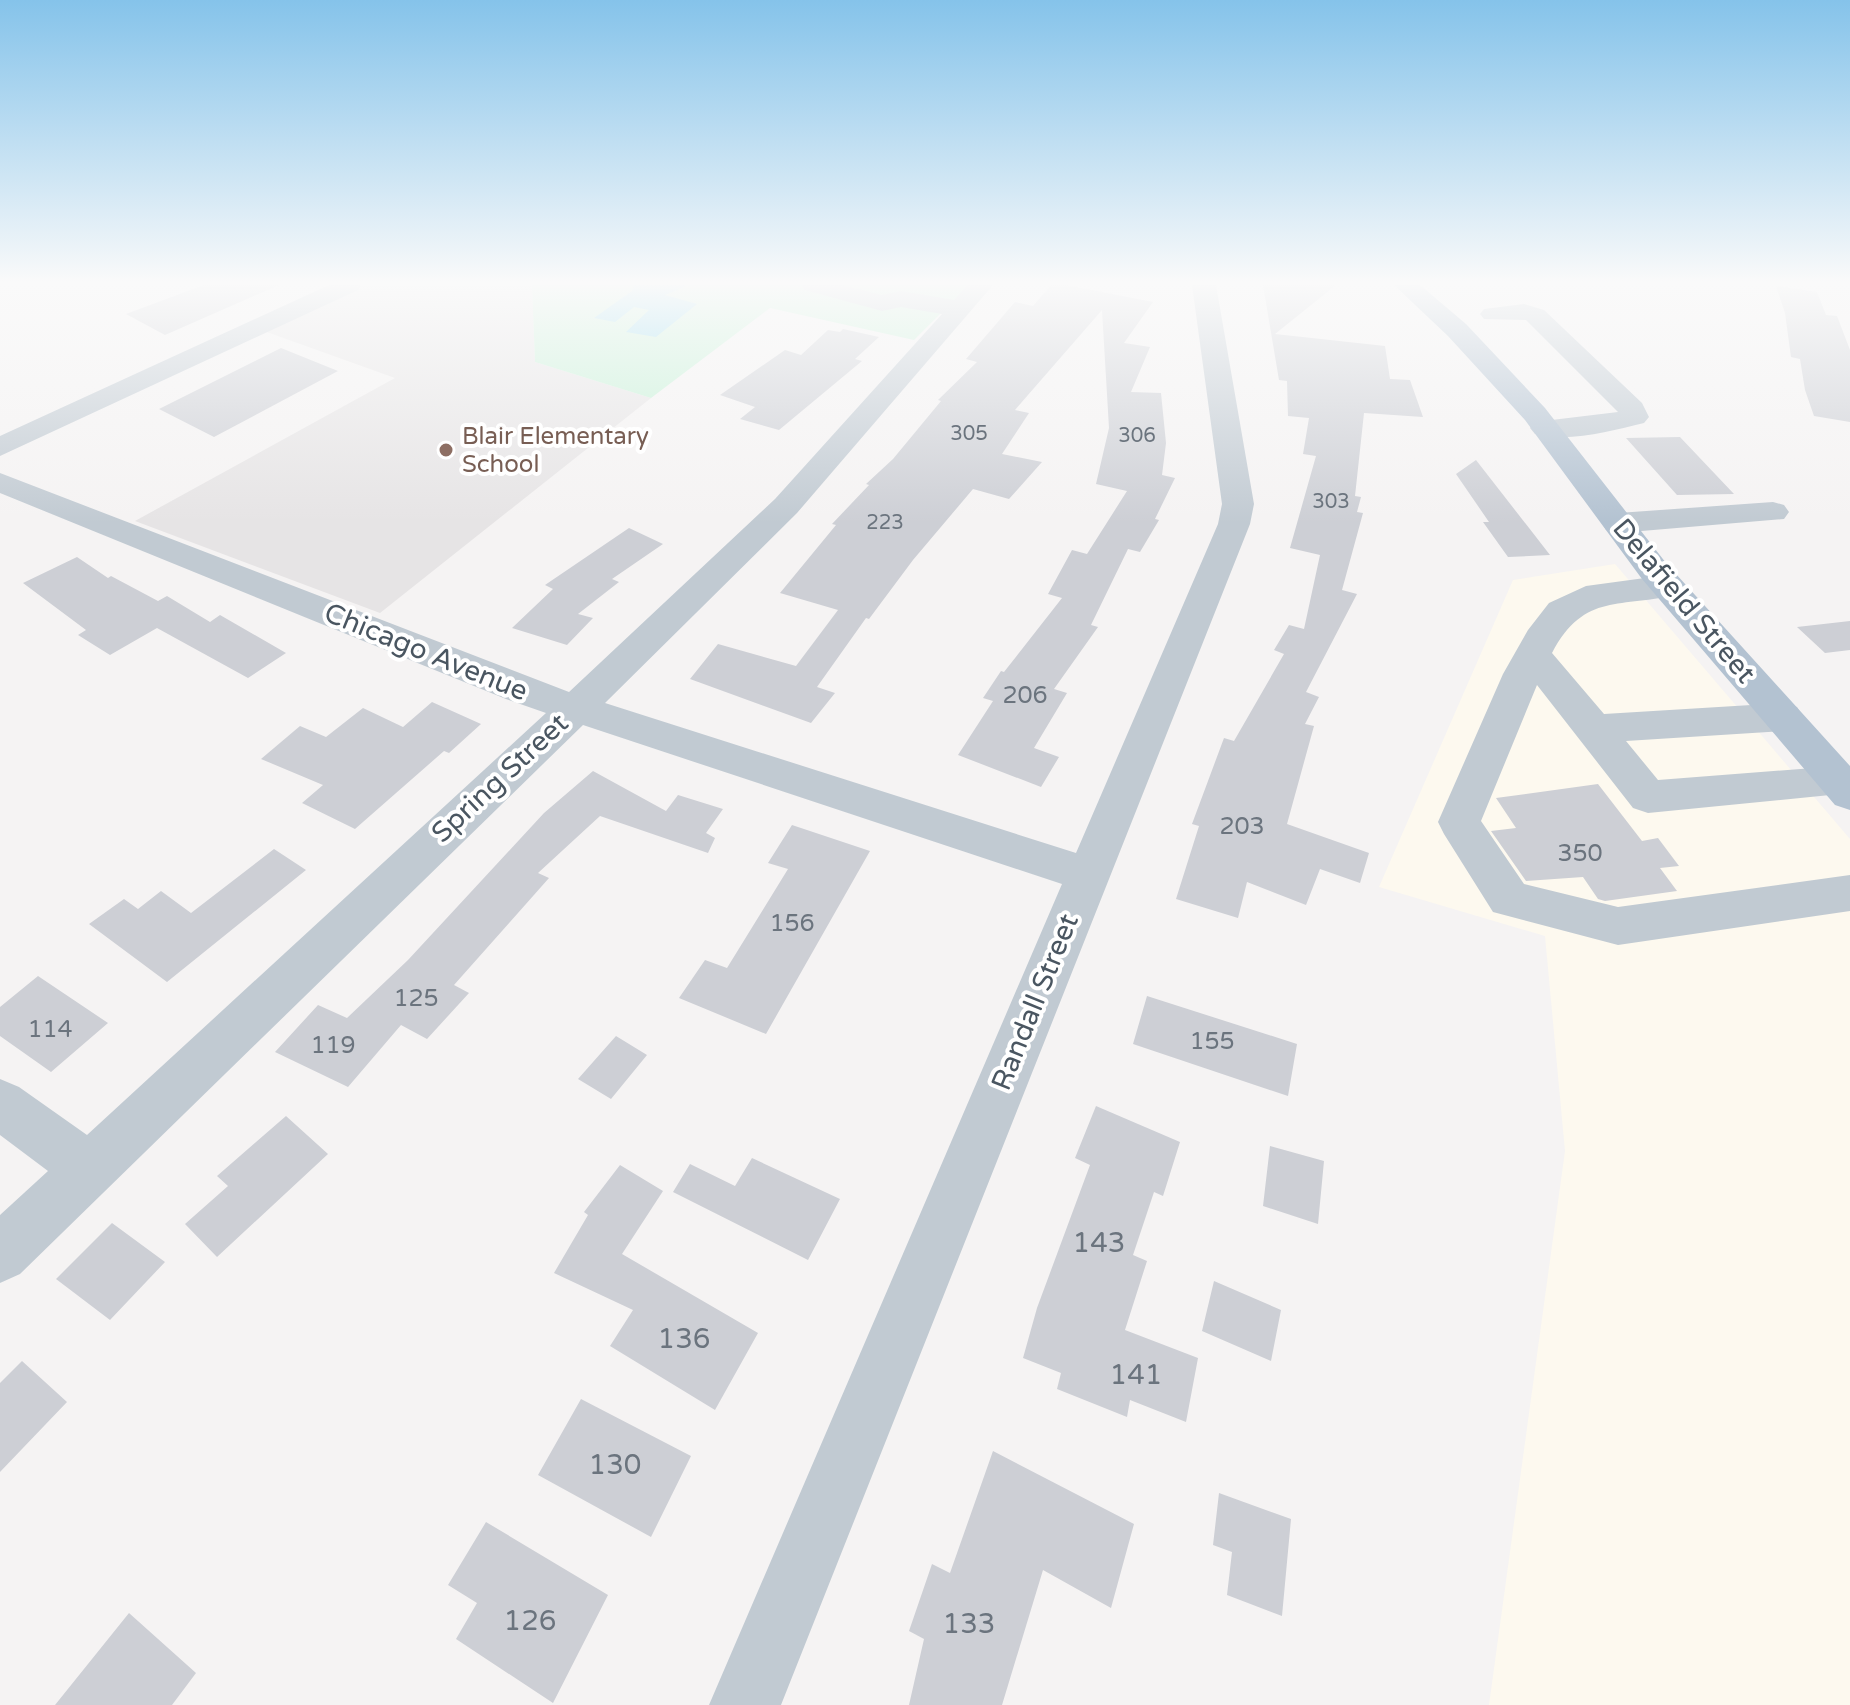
<svg xmlns="http://www.w3.org/2000/svg" width="1850" height="1705" font-family="'Varela Round',sans-serif">
<style>
.commercial{fill:#fdf9ef}
.education{fill:#e6e4e5}
.green{fill:#c3f1d5}
.water{fill:#90daee}
.building{fill:#cdcfd5}
.lines{fill:none;stroke-linecap:round;stroke-linejoin:round}
.minor{fill:#c1cad2;fill-rule:evenodd}
.major{fill:#b3c2d1;fill-rule:evenodd}
.education-dot{fill:#8d6e63;stroke:#fff;stroke-width:3}
.labels{text-anchor:middle;dominant-baseline:central;stroke-width:8;stroke-linejoin:round;paint-order:stroke}
.far-number-label{font-size:20px;fill:#6b747e}
.far-education-label{font-size:24px;fill:#785e54;stroke:#fff;text-anchor:start}
.number-label{font-size:24px;fill:#6b747e}
.street-label{font-size:28px;fill:#4a5661;stroke:#fff}
.near-number-label{font-size:28px;fill:#6b747e}
</style>
<rect width="100%" height="100%" fill="#f5f3f3"/>
<!-- commercial -->
<path class="commercial" d="M 1615,564 L 1850,839 L 1850,1705 L 1489,1705 L 1565,1151 L 1545,936 L 1379,887 L 1513,580 Z"/>
<!-- education -->
<path class="education" d="M 364,285 L 532,285 L 535,362 L 651,398 L 380,613 L 135,521 L 395,378 L 264,331 Z"/>
<!-- green -->
<path class="green" d="M 532,285 L 969,285 L 914,340 L 770,308 L 651,398 L 535,362 Z"/>
<!-- water -->
<path class="water" d="M 634,285 L 689,285 L 665,295 L 697,304 L 656,337 L 626,332 L 649,310 L 634,307 L 615,322 L 594,318 L 632,291 Z"/>
<!-- building -->
<path class="building" d="M 204,285 L 279,285 L 165,335 L 126,314 Z
M 1051,285 L 1066,285 L 1153,302 L 1124,343 L 1150,347 L 1131,392 L 1161,393 L 1166,443 L 1162,475 L 1175,478 L 1155,519 L 1159,520 L 1140,552 L 1128,549 L 1091,625 L 1098,627 L 1054,689 L 1067,693 L 1034,748 L 1059,757 L 1041,787 L 958,755 L 993,701 L 983,698 L 1001,671 L 1004,672 L 1062,598 L 1048,594 L 1072,550 L 1087,554 L 1127,491 L 1096,484 L 1109,428 L 1102,310 L 1015,410 L 1029,413 L 1002,454 L 1042,462 L 1009,499 L 973,489 L 913,560 L 869,619 L 866,618 L 817,687 L 835,693 L 811,723 L 690,679 L 718,644 L 796,666 L 838,610 L 780,593 L 836,525 L 832,524 L 869,485 L 866,484 L 893,459 L 941,401 L 938,400 L 977,362 L 966,359 L 1015,302 L 1033,306 Z
M 1263,285 L 1336,285 L 1275,334 L 1385,346 L 1390,379 L 1410,380 L 1423,417 L 1364,413 L 1355,496 L 1361,497 L 1357,512 L 1363,513 L 1342,590 L 1357,594 L 1306,692 L 1319,697 L 1305,724 L 1314,726 L 1287,824 L 1369,853 L 1360,883 L 1320,869 L 1306,905 L 1247,882 L 1238,918 L 1176,899 L 1199,826 L 1192,824 L 1224,738 L 1234,741 L 1284,654 L 1274,650 L 1289,625 L 1304,629 L 1320,555 L 1290,548 L 1316,456 L 1303,454 L 1309,418 L 1288,416 L 1287,381 L 1279,380 Z
M 1776,286 L 1817,292 L 1826,315 L 1837,316 L 1850,350 L 1850,422 L 1814,416 L 1805,390 L 1800,359 L 1791,357 L 1785,313 Z
M 843,329 L 879,337 L 855,359 L 862,361 L 779,430 L 740,419 L 755,407 L 720,395 L 785,350 L 801,355 L 828,330 L 840,332 Z
M 281,348 L 338,371 L 214,437 L 159,409 Z
M 1680,437 L 1734,494 L 1677,495 L 1626,438 Z
M 1476,460 L 1550,555 L 1508,557 L 1483,522 L 1489,522 L 1456,474 Z
M 629,528 L 663,544 L 612,579 L 619,582 L 578,614 L 593,618 L 567,645 L 512,628 L 553,589 L 545,585 Z
M 77,557 L 108,578 L 111,576 L 158,601 L 167,596 L 210,622 L 220,615 L 286,653 L 248,678 L 157,628 L 110,655 L 78,635 L 86,630 L 23,583 Z
M 1850,621 L 1850,650 L 1825,653 L 1797,627 Z
M 432,702 L 481,724 L 449,753 L 444,751 L 355,829 L 302,803 L 323,785 L 261,759 L 300,726 L 326,737 L 363,708 L 403,727 Z
M 593,771 L 666,811 L 678,795 L 723,809 L 706,833 L 715,838 L 708,853 L 600,816 L 538,873 L 549,878 L 454,985 L 469,993 L 427,1039 L 401,1025 L 348,1087 L 275,1052 L 318,1005 L 347,1018 L 408,960 L 544,813 Z
M 1598,784 L 1642,841 L 1658,838 L 1679,866 L 1660,868 L 1677,891 L 1605,901 L 1598,899 L 1583,877 L 1526,881 L 1491,831 L 1516,828 L 1496,798 Z
M 792,825 L 870,851 L 766,1034 L 679,998 L 705,960 L 727,968 L 788,869 L 768,863 Z
M 274,849 L 306,870 L 167,982 L 89,924 L 124,899 L 138,909 L 161,891 L 191,913 Z
M 38,976 L 108,1023 L 51,1072 L 0,1036 L 0,1007 Z
M 1147,996 L 1297,1044 L 1288,1096 L 1133,1044 Z
M 616,1036 L 647,1055 L 611,1099 L 578,1079 Z
M 1096,1106 L 1180,1142 L 1163,1196 L 1154,1192 L 1133,1255 L 1147,1261 L 1125,1330 L 1198,1358 L 1186,1422 L 1130,1400 L 1127,1417 L 1057,1389 L 1061,1373 L 1023,1358 L 1037,1308 L 1090,1165 L 1075,1158 Z
M 286,1116 L 328,1154 L 217,1257 L 185,1224 L 228,1186 L 217,1176 Z
M 1270,1146 L 1324,1161 L 1318,1224 L 1263,1206 Z
M 752,1158 L 840,1199 L 808,1260 L 673,1192 L 690,1164 L 735,1186 Z
M 620,1165 L 663,1191 L 622,1254 L 758,1333 L 715,1410 L 610,1346 L 633,1310 L 554,1273 L 588,1215 L 584,1212 Z
M 112,1223 L 165,1262 L 110,1320 L 56,1279 Z
M 1214,1281 L 1281,1310 L 1271,1361 L 1202,1331 Z
M 22,1361 L 67,1402 L 0,1472 L 0,1383 Z
M 581,1399 L 691,1456 L 651,1537 L 538,1475 Z
M 993,1451 L 1134,1524 L 1111,1608 L 1043,1570 L 1002,1705 L 909,1705 L 924,1639 L 909,1631 L 932,1564 L 950,1573 Z
M 1219,1493 L 1291,1519 L 1282,1616 L 1227,1595 L 1232,1552 L 1213,1545 Z
M 486,1522 L 608,1595 L 553,1703 L 456,1639 L 477,1603 L 448,1585 Z
M 129,1613 L 196,1673 L 172,1705 L 55,1705 Z"/>
<g class="lines">
<!-- minor -->
<path class="minor" d="M 329,285 L 361,285 L 358,290 L 0,456 L 0,436 Z
M 802,285 L 842,285 L 882,295 L 901,291 L 954,300 L 968,285 L 993,285 L 797,513 L 605,703 L 1076,853 L 1218,524 L 1222,504 L 1192,285 L 1216,285 L 1254,504 L 1250,524 L 781,1705 L 709,1705 L 1062,884 L 583,725 L 20,1274 L 0,1283 L 0,1215 L 48,1171 L 0,1135 L 0,1079 L 19,1087 L 87,1135 L 546,713 L 506,699 L 0,493 L 0,473 L 569,692 L 775,499 L 942,314 L 901,307 L 882,311 L 805,290 Z
M 1524,304 L 1544,310 L 1642,403 L 1649,417 L 1644,423 C 1611,431 1569,443 1535,434 L 1530,428 L 1535,422 L 1618,412 L 1526,320 L 1484,319 L 1480,314 L 1484,309 Z
M 1773,502 L 1784,505 L 1789,512 L 1784,519 L 1618,533 L 1606,530 L 1602,523 L 1606,516 L 1618,513 Z
M 1667,575 L 1679,578 L 1684,586 L 1679,594 C 1621,609 1585,591 1552,653 L 1604,714 L 1783,703 L 1797,707 L 1803,717 L 1797,727 L 1783,731 L 1626,741 L 1658,780 L 1839,766 L 1850,769 L 1850,793 L 1648,813 L 1633,808 L 1537,685 L 1481,821 L 1524,884 L 1618,907 L 1850,875 L 1850,911 L 1618,945 L 1493,912 L 1444,834 L 1438,822 L 1503,674 L 1528,630 L 1549,603 L 1586,586 Z"/>
<!-- major -->
<path class="major" d="M 1394,285 L 1420,285 L 1466,324 L 1545,408 L 1666,563 L 1850,766 L 1850,810 L 1835,805 L 1642,579 L 1525,420 L 1448,336 Z"/>
</g>
<!-- sky -->
<linearGradient id="sky" x2="0" y2="1"><stop stop-color="#85c3ea"/><stop offset="0.54" stop-color="#fafafa"/><stop offset="1" stop-color="#fafafa" stop-opacity="0"/></linearGradient>
<rect width="1850" height="523" fill="url(#sky)"/>
<!-- markers -->
<circle class="education-dot" cx="446" cy="450" r="8"/>
<g class="labels">
<!-- far-number labels -->
<g class="far-number-label">
<text x="969" y="434">305</text>
<text x="1137" y="436">306</text>
<text x="1331" y="502">303</text>
<text x="885" y="523">223</text>
</g>
<!-- far-education labels -->
<g class="far-education-label">
<text x="462" y="436">Blair Elementary<tspan x="462" dy="28">School</tspan></text>
</g>
<!-- number labels -->
<g class="number-label">
<text x="1025" y="695">206</text>
<text x="1242" y="826">203</text>
<text x="1580" y="853">350</text>
<text x="792" y="923">156</text>
<text x="416" y="998">125</text>
<text x="50" y="1029">114</text>
<text x="1212" y="1041">155</text>
<text x="333" y="1045">119</text>
</g>
<!-- street labels -->
<g class="street-label">
<text transform="translate(1684 601) rotate(50)">Delafield Street</text>
<text transform="translate(426 652) rotate(22)">Chicago Avenue</text>
<text transform="translate(500 778) rotate(-43)">Spring Street</text>
<text transform="translate(1035 1002) rotate(-68)">Randall Street</text>
</g>
<!-- near-number labels -->
<g class="near-number-label">
<text x="1099" y="1243">143</text>
<text x="684" y="1339">136</text>
<text x="1136" y="1375">141</text>
<text x="615" y="1465">130</text>
<text x="530" y="1621">126</text>
<text x="969" y="1624">133</text>
</g>
</g>
</svg>
